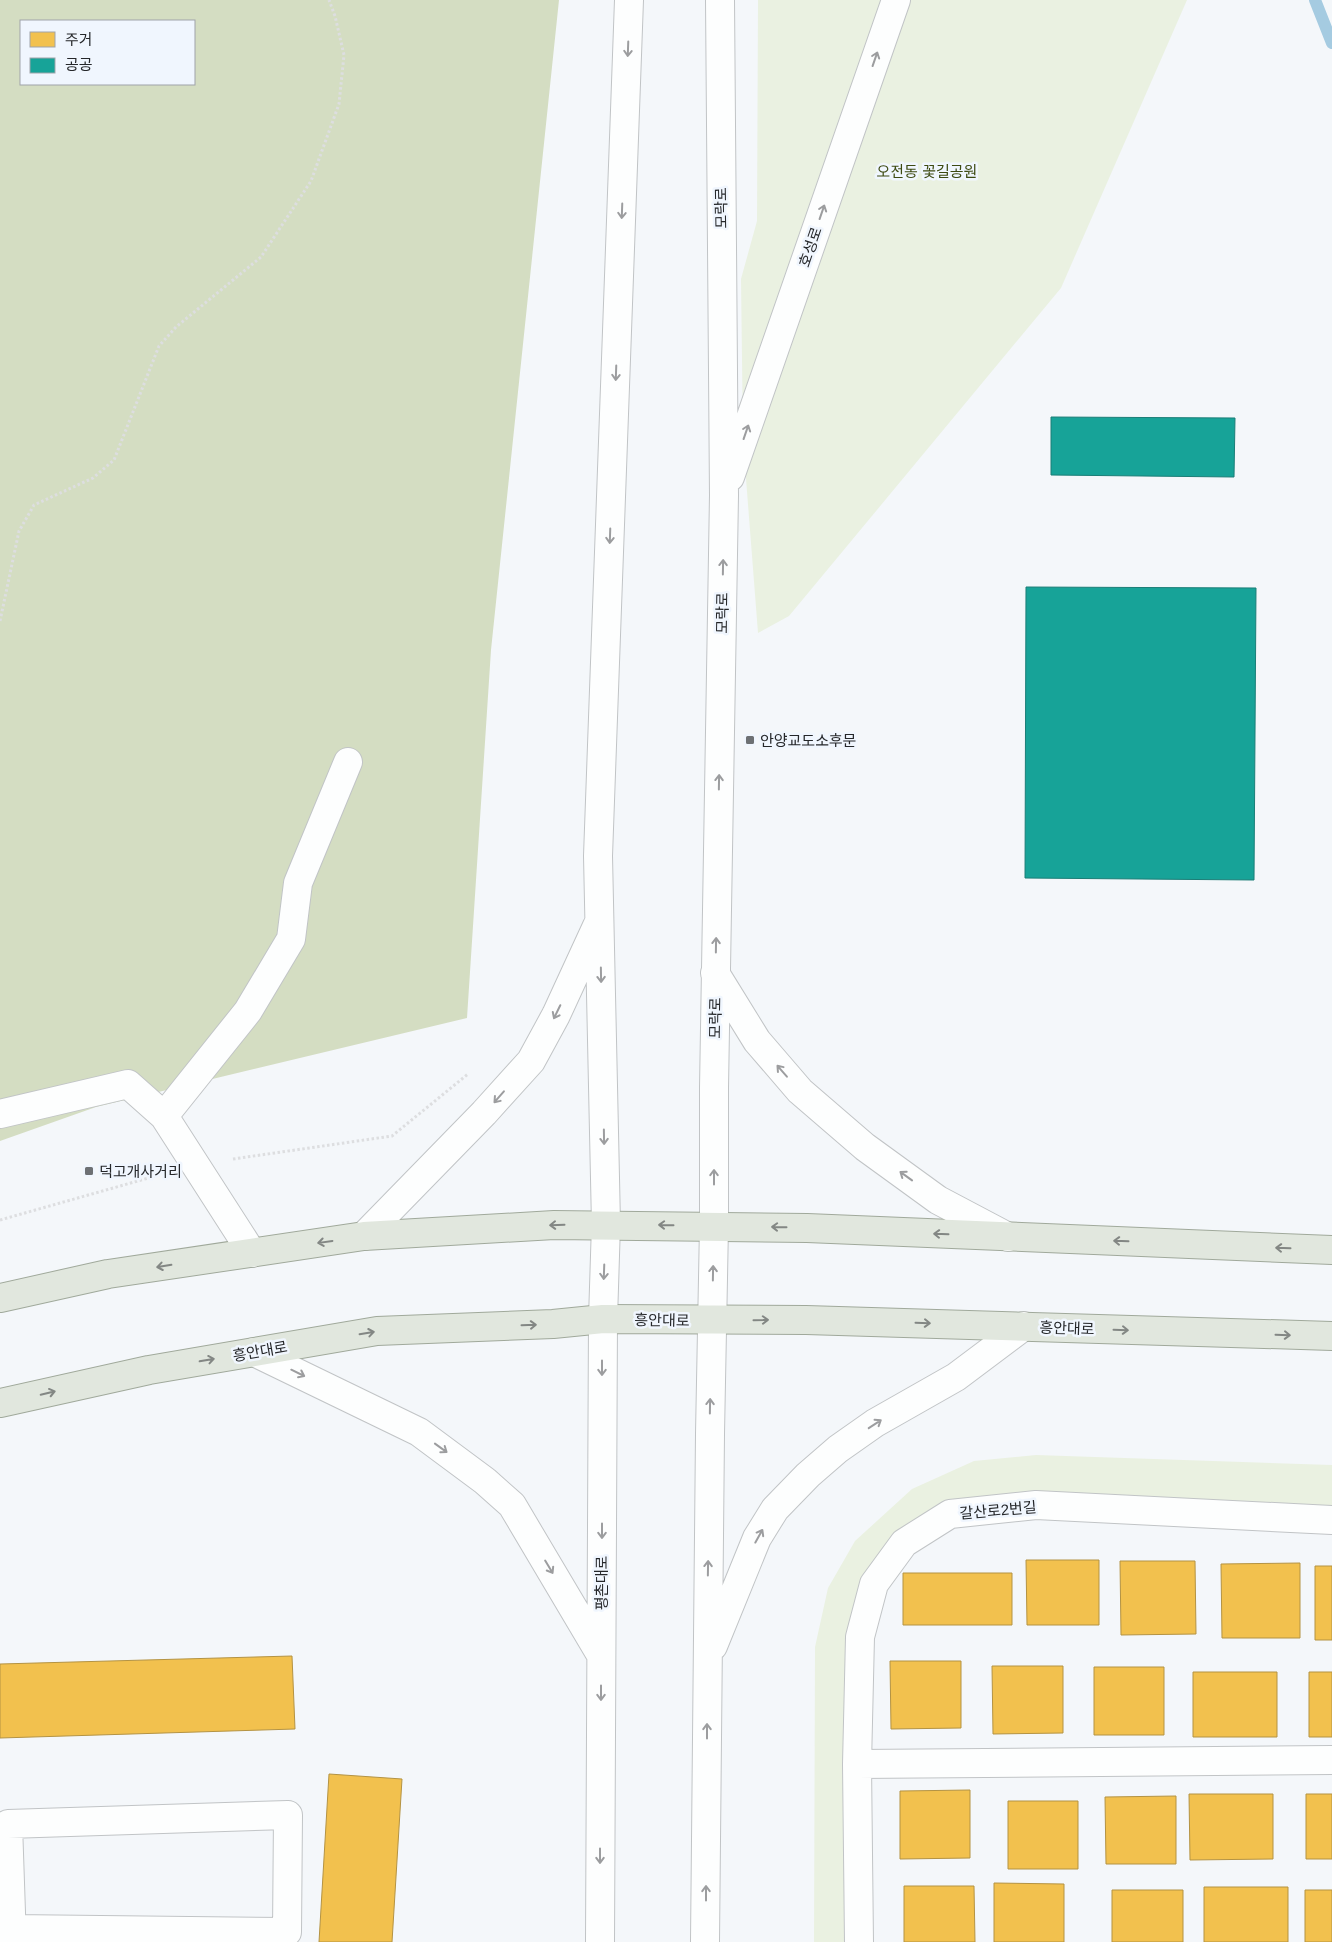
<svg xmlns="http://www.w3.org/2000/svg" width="1332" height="1942" font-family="Arial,'Noto Sans KR',sans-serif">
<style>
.green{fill:#eaf1e1}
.forest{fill:#d4ddc2;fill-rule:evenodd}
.homes{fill:#f2c14e;stroke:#b49343}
.public{fill:#17a398;stroke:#1b7e77}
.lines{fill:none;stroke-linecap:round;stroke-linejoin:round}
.stream{stroke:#a5cbe1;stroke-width:12}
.minor-casing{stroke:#c1c4c6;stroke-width:30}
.major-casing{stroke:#a0a99b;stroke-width:30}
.path{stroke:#dddee0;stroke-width:3;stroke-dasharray:2.5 2.5;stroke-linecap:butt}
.minor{stroke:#fdfefe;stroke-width:28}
.major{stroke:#e1e7de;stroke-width:28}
.oneway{stroke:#9c9d9f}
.oneway2{stroke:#838784}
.poi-dot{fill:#6d7073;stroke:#f0f6fe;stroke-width:2}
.labels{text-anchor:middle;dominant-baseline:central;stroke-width:5;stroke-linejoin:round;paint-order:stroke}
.park-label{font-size:15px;fill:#3d4a11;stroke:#f0f6fe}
.street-label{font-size:15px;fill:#25272a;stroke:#f0f6fe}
.poi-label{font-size:15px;fill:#25272a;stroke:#f0f6fe;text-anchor:start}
</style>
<rect width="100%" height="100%" fill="#f4f7fa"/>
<!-- green -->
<path class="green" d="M 758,0 L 1187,0 L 1061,288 L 789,616 L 758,633 L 743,440 L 741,279 L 757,221 Z
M 1036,1455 L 1332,1465 L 1332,1514 L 991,1500 L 865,1576 L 853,1942 L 814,1942 L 815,1647 L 828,1588 L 855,1541 L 912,1489 L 974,1461 Z"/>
<!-- forest -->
<path class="forest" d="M 0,0 L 559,0 L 491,650 L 467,1018 L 96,1107 L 0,1141 ZM 21,21 L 194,21 L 194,84 L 21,84 Z"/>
<!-- homes -->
<path class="homes" d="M 1026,1560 L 1099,1560 L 1099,1625 L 1027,1625 Z
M 1120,1561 L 1195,1561 L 1196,1634 L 1121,1635 Z
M 1300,1563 L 1300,1638 L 1222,1638 L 1221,1564 Z
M 1315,1566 L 1332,1566 L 1332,1640 L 1315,1640 Z
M 903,1573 L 1012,1573 L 1012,1625 L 903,1625 Z
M 292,1656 L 295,1729 L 0,1738 L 0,1664 Z
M 890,1661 L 961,1661 L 961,1728 L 891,1729 Z
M 992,1666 L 1063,1666 L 1063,1733 L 993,1734 Z
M 1094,1667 L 1164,1667 L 1164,1735 L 1094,1735 Z
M 1193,1672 L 1277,1672 L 1277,1737 L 1193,1737 Z
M 1309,1672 L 1332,1672 L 1332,1737 L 1309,1737 Z
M 329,1774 L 402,1779 L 392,1942 L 319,1942 Z
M 970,1790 L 970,1858 L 900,1859 L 900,1791 Z
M 1189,1794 L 1273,1794 L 1273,1859 L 1190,1860 Z
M 1306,1794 L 1332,1794 L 1332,1859 L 1306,1859 Z
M 1176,1796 L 1176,1864 L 1106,1864 L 1105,1797 Z
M 1008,1801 L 1078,1801 L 1078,1869 L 1008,1869 Z
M 994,1883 L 1064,1884 L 1064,1942 L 994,1942 Z
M 904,1886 L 974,1886 L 975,1942 L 904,1942 Z
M 1204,1887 L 1288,1887 L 1288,1942 L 1204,1942 Z
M 1112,1890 L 1183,1890 L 1183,1942 L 1112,1942 Z
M 1305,1890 L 1332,1890 L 1332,1942 L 1305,1942 Z"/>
<!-- public -->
<path class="public" d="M 1051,417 L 1235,418 L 1234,477 L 1051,475 Z
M 1026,587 L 1256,588 L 1254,880 L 1025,878 Z"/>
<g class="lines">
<!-- stream -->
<path class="stream" d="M 1315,0 L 1332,43"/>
<!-- minor casing -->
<g class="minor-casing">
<path id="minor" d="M 730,477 L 896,0
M 715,973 L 757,1041 L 800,1091 L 865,1147 L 938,1200 L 1008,1237
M 0,1114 L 128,1084 L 164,1116 L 252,1253
M 164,1116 L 248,1011 L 291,939 L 298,883 L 348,762
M 364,1236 L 484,1113 L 531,1061 L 556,1015 L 597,926
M 254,1352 L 419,1432 L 485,1481 L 512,1505 L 601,1655
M 713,1646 L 757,1538 L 775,1509 L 808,1475 L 838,1449 L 875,1423 L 956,1377 L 1024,1326
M 857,1764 L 1332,1760
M 12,1929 L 287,1932 L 288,1815 L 8,1824 L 12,1942
M 600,1942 L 603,1319 L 606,1224 L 598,856 L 629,0
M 705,1942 L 710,1434 L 714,1226 L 714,1088 L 724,495 L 720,0
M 859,1942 L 857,1764 L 860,1637 L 874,1584 L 904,1543 L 950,1514 L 1036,1505 L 1332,1520"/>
</g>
<!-- major casing -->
<g class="major-casing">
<path id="major" d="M 0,1298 L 108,1274 L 364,1236 L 554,1225 L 807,1228 L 1332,1250
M 0,1403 L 149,1370 L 377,1331 L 553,1324 L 603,1319 L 806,1320 L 1332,1336"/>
</g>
<!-- path -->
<path class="path" d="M 0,621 L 19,531 L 34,505 L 93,478 L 114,460 L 159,346 L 176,327 L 261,257 L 311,181 L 339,104 L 344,55 L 335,16 L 329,0
M 233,1159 L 392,1136 L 468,1074
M 0,1220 L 159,1175"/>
<!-- minor -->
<use href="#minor" class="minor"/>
<!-- major -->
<use href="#major" class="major"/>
</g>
<!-- one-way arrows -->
<defs><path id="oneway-shaft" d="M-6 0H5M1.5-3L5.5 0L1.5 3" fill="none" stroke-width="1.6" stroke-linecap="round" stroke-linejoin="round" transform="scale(1.25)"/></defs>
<g class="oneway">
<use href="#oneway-shaft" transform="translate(628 49) rotate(92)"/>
<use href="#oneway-shaft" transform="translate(875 59) rotate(-71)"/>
<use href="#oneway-shaft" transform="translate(622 211) rotate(92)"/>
<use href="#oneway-shaft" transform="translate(822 212) rotate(-71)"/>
<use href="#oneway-shaft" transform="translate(616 373) rotate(92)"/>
<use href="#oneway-shaft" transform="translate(746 432) rotate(-71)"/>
<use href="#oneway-shaft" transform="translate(610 536) rotate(92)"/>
<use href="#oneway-shaft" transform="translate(723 567) rotate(-89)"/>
<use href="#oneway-shaft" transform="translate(719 782) rotate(-89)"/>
<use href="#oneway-shaft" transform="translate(716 945) rotate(-89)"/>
<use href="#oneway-shaft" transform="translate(601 975) rotate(89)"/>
<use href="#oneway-shaft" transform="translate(557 1012) rotate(116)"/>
<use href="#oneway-shaft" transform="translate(782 1071) rotate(-131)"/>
<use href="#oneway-shaft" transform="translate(499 1097) rotate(131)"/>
<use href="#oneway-shaft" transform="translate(604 1137) rotate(89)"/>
<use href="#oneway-shaft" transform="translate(906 1176) rotate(-144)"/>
<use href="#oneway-shaft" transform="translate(714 1177) rotate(-90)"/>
<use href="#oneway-shaft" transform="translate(604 1272) rotate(92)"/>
<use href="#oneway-shaft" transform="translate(713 1273) rotate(-89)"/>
<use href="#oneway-shaft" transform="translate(602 1368) rotate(90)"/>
<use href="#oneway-shaft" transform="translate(298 1373) rotate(26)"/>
<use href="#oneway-shaft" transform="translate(710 1406) rotate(-89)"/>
<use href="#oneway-shaft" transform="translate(875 1424) rotate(-33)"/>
<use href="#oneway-shaft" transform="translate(441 1448) rotate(36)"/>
<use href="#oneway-shaft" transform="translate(602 1531) rotate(90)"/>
<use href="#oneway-shaft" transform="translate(759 1536) rotate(-61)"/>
<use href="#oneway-shaft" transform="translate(549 1567) rotate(59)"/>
<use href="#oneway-shaft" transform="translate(708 1568) rotate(-89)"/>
<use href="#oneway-shaft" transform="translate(601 1693) rotate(90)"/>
<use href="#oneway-shaft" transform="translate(707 1731) rotate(-90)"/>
<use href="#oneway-shaft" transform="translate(600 1856) rotate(90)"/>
<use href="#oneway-shaft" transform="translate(706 1893) rotate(-90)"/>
</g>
<g class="oneway2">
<use href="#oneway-shaft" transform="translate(557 1225) rotate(178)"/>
<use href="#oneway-shaft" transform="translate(666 1225) rotate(-179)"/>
<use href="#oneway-shaft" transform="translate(779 1227) rotate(-179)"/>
<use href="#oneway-shaft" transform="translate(941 1234) rotate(-178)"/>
<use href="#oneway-shaft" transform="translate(1121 1241) rotate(-178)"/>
<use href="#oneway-shaft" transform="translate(325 1242) rotate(172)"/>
<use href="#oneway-shaft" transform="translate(1283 1248) rotate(-178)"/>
<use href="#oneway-shaft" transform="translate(164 1266) rotate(171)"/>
<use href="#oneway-shaft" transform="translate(761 1320) rotate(-1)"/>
<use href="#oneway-shaft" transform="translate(923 1323) rotate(2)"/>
<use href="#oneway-shaft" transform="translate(529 1325) rotate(-2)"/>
<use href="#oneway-shaft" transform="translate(1121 1330) rotate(2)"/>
<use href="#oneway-shaft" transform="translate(367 1333) rotate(-9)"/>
<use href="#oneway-shaft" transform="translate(1283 1335) rotate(2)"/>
<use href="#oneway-shaft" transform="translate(207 1360) rotate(-10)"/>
<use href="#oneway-shaft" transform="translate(48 1393) rotate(-13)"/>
</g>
<!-- markers -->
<g class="poi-dot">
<rect x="745" y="735" width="10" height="10" rx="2.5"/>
<rect x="84" y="1166" width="10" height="10" rx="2.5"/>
</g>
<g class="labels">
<!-- park labels -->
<g class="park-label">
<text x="927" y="171">오전동 꽃길공원</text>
</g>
<!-- street labels -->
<g class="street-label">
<text transform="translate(721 208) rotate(-91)">모락로</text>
<text transform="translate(810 247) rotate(-71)">호성로</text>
<text transform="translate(722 613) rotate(-89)">모락로</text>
<text transform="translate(715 1018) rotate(-89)">모락로</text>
<text transform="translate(662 1320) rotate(1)">흥안대로</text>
<text transform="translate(1067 1328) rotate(2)">흥안대로</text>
<text transform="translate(260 1351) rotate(-10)">흥안대로</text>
<text transform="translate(998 1510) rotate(-5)">갈산로2번길</text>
<text transform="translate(601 1583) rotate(-90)">평촌대로</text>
</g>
<!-- poi labels -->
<g class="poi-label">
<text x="760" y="740">안양교도소후문</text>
<text x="99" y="1171">덕고개사거리</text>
</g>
</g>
<!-- legend -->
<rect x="20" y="20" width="175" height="65" fill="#f0f6fe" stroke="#9fa3a9"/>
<rect x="30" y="32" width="25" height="15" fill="#f2c14e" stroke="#9fa3a9"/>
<text x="65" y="45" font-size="15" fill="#25272a">주거</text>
<rect x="30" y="58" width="25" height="15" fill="#17a398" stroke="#9fa3a9"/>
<text x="65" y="70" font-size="15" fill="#25272a">공공</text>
</svg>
